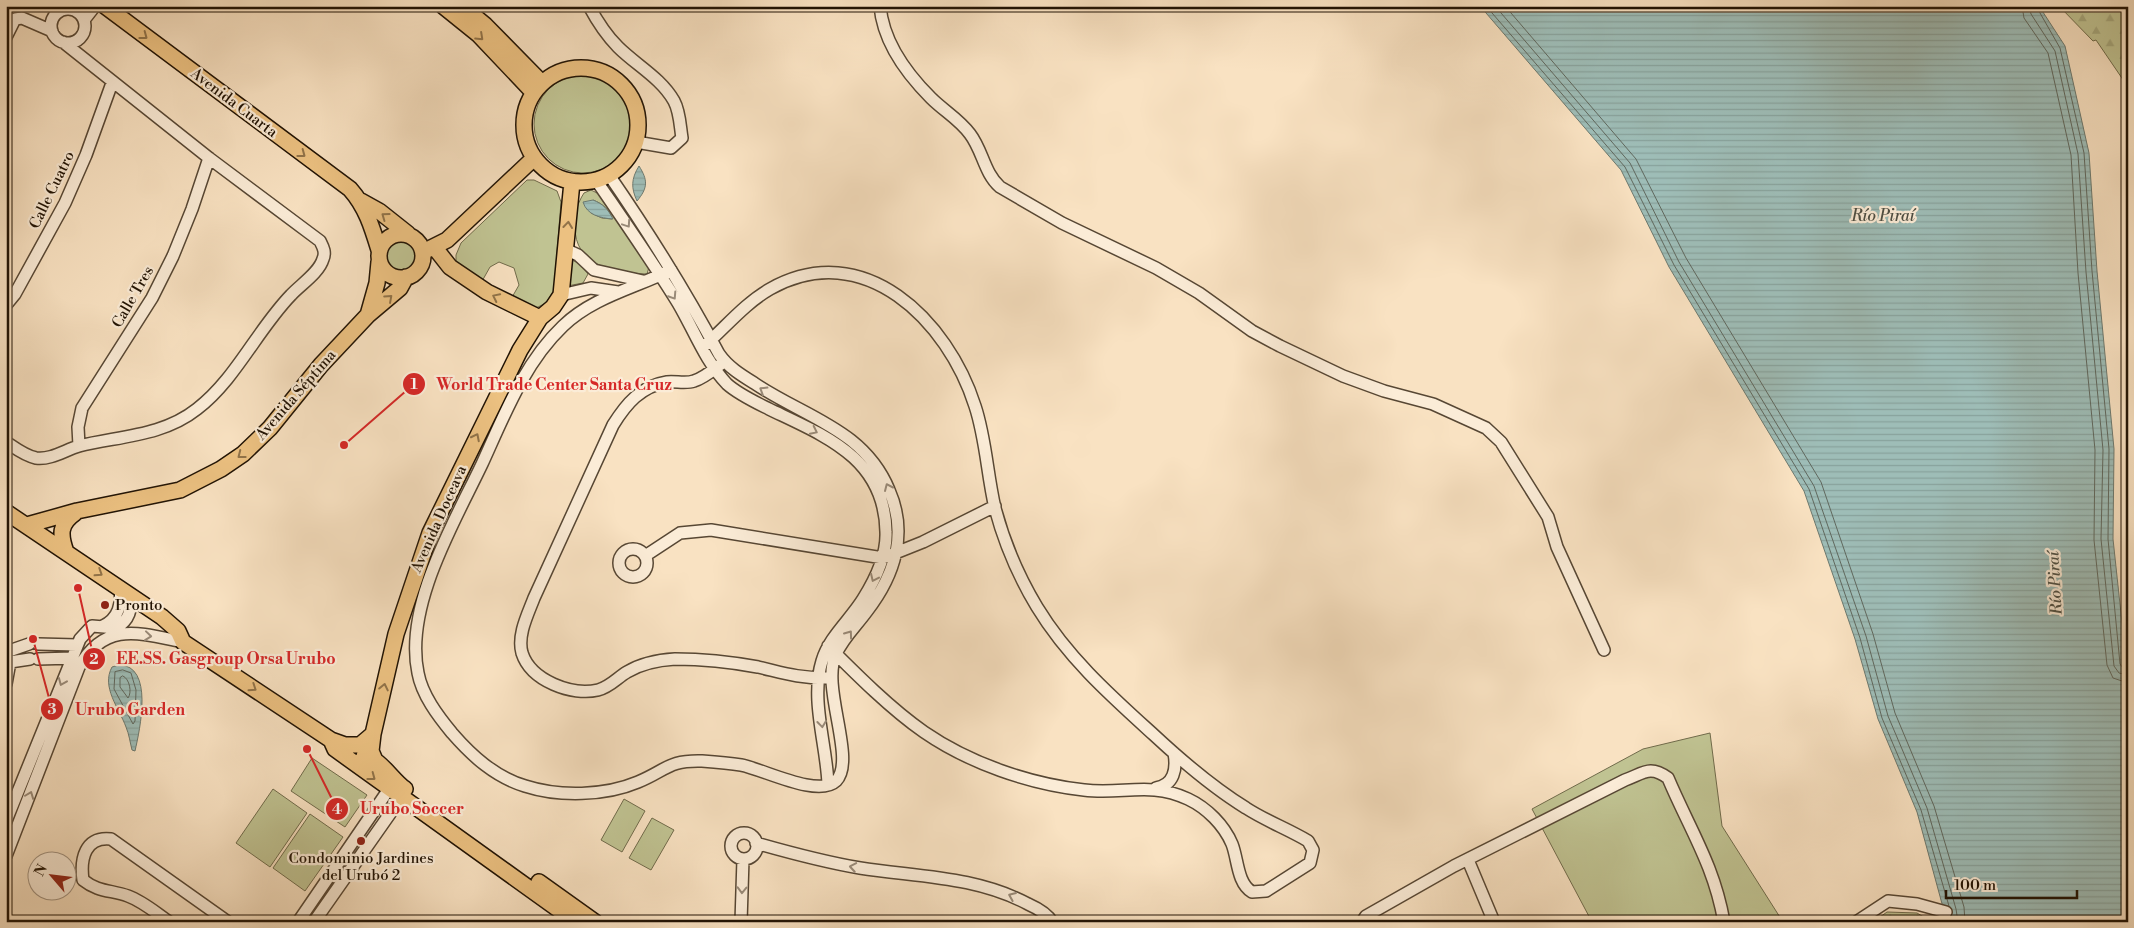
<svg xmlns="http://www.w3.org/2000/svg" width="2134" height="928" font-family="'Libre Bodoni',serif">
<style>
.grass{fill:#c0c392;stroke:#706b4b;fill-rule:evenodd}
.forest{fill:url(#forest-firs);stroke:#706b4b}
.water{fill:url(#water-rules);stroke:#6c796f}
.lines{fill:none;stroke-linecap:round;stroke-linejoin:round}
.shore{stroke:#60685e;stroke-width:1}
.minor-casing{stroke:#574734;stroke-width:14}
.major-casing{stroke:#211304;stroke-width:18}
.minor{stroke:#fbecd7;stroke-width:11}
.major{stroke:#ecc181;stroke-width:15}
.oneway{stroke:#917349}
.oneway2{stroke:#998a78}
.poi-dot{fill:#8f2418;stroke:#fbecd7;stroke-width:2}
.labels{text-anchor:middle;dominant-baseline:central;stroke-width:4.5;stroke-linejoin:round;paint-order:stroke}
.street-label{font-size:15px;fill:#211304;stroke:#fbecd7}
.poi-label{font-size:15px;fill:#211304;stroke:#fbecd7;text-anchor:start}
.water-label{font-size:16px;font-style:italic;fill:#4d4e43;stroke:#fbecd7}
.leader{fill:none;stroke:#d62828;stroke-width:2}
.callout-dot{fill:#d62828;stroke:#fbecd7;stroke-width:2}
.mark-label{font-size:15px;text-anchor:middle;font-weight:bold;fill:#fff}
.callout-label{font-size:16px;text-anchor:middle;font-weight:bold;fill:#d62828;stroke:#fbecd7;stroke-width:4.5;stroke-linejoin:round;paint-order:stroke}
</style>
<defs>
<pattern id="forest-firs" width="22" height="20" patternUnits="userSpaceOnUse" patternTransform="scale(1.25)"><rect width="22" height="20" fill="#c0c392"/><path d="M5 1l3.5 6h-7zM16 11l3.5 6h-7z" fill="#a5a77c"/></pattern>
<pattern id="water-rules" width="6" height="5" patternUnits="userSpaceOnUse" patternTransform="scale(1.25)"><rect width="6" height="5" fill="#9ebdb7"/><path d="M0 2.5h6" fill="none" stroke="#88a29c"/></pattern>
</defs>
<rect width="100%" height="100%" fill="#f9e2c2"/>
<filter id="stains"><feTurbulence type="fractalNoise" baseFrequency=".004" numOctaves="4"/><feColorMatrix values="0 0 0 0 .2 0 0 0 0 .09 0 0 0 0 .02 0 0 0 .5 -.17"/></filter>
<radialGradient id="worn" r=".72"><stop offset=".6" stop-color="#630" stop-opacity="0"/><stop offset="1" stop-color="#630" stop-opacity=".3"/></radialGradient>
<!-- grass -->
<path class="grass" d="M534 124a49 49 0 1 1 98 0a49 49 0 1 1-98 0Z
M 527,180 L 534,180 L 557,191 L 561,202 L 554,290 L 546,303 L 534,309 L 511,299 L 519,285 L 514,268 L 499,262 L 490,267 L 481,283 L 456,264 L 456,255 L 461,243 Z
M 591,190 L 599,194 L 649,267 L 647,274 C 615,273 574,266 575,226 C 575,213 577,204 584,193 ZM 593,200 C 603,204 609,209 612,219 L 602,218 L 591,213 Z
M383 256a17 17 0 1 1 34 0a17 17 0 1 1-34 0Z
M 570,259 L 580,264 L 588,274 L 583,283 L 567,286 Z
M 1710,733 L 1722,826 L 1783,922 L 1592,922 L 1532,809 L 1643,749 Z
M 312,758 L 367,795 L 345,827 L 291,791 Z
M 273,789 L 307,813 L 270,867 L 236,843 Z
M 624,799 L 645,811 L 622,852 L 601,840 Z
M 310,814 L 343,837 L 305,891 L 273,868 Z
M 652,818 L 674,830 L 651,870 L 629,858 Z"/>
<!-- forest -->
<path class="forest" d="M 2059,6 L 2128,6 L 2128,87 L 2096,40 L 2093,41 Z
M 1887,912 L 1917,913 L 1932,922 L 1873,922 Z"/>
<!-- water -->
<path class="water" d="M 1480,6 L 2039,6 L 2065,46 L 2089,153 L 2097,271 L 2114,449 L 2113,539 L 2128,679 L 2128,922 L 1947,922 L 1917,812 L 1878,719 L 1855,639 L 1804,491 L 1669,267 L 1621,170 Z
M 639,166 C 648,180 648,188 637,201 C 631,188 631,179 639,166 Z
M 593,200 C 603,204 608,209 613,219 C 600,218 587,215 583,202 Z
M 119,665 C 154,665 140,729 135,751 L 132,750 C 130,742 129,734 126,727 C 119,708 101,687 112,667 Z"/>
<g class="lines">
<!-- shore -->
<path class="shore" d="M 1486,6 L 1625,167 L 1674,265 L 1809,489 L 1860,638 L 1882,718 L 1921,810 L 1949,906
M 1495,6 L 1630,163 L 1679,262 L 1814,486 L 1866,636 L 1888,716 L 1927,808 L 1956,909 L 1958,922
M 1505,6 L 1636,159 L 1686,258 L 1821,482 L 1873,634 L 1895,713 L 1934,806 L 1964,907 L 1965,922
M 2022,6 L 2024,18 L 2048,53 L 2071,155 L 2078,273 L 2095,450 L 2094,540 L 2107,665 L 2113,678 L 2128,683
M 2029,6 L 2031,14 L 2055,51 L 2078,154 L 2086,272 L 2103,450 L 2101,539 L 2114,666 L 2119,673 L 2128,675
M 2036,6 L 2060,48 L 2084,153 L 2092,271 L 2109,449 L 2108,539 L 2120,664 L 2123,668 L 2128,669
M 123,670 L 131,673 L 136,690 L 135,721 L 133,724 L 114,689 L 115,672 Z
M 123,676 C 130,679 132,693 128,698 L 120,687 L 120,678 Z"/>
<!-- minor casing -->
<g class="minor-casing">
<path id="minor" d="M 589,6 C 597,21 606,35 618,47 C 636,65 661,78 674,101 C 680,112 680,126 682,138 L 671,148 L 636,142
M 880,6 C 883,41 907,74 931,98 C 944,111 959,119 970,134 C 983,151 984,173 1000,187 L 1062,223 L 1156,268 L 1199,293 L 1252,331 L 1280,346 L 1343,376 L 1384,391 L 1433,404 L 1486,428 L 1501,442 L 1548,517 L 1557,547 L 1604,650
M51 26a17 17 0 1 1 34 0a17 17 0 1 1-34 0Z
M 84,20 L 95,6
M 6,37 L 15,19 L 22,18 L 52,31
M 609,175 C 649,233 686,292 719,354 C 728,367 741,375 754,383 C 804,417 864,429 889,490 C 908,533 895,575 867,611 C 857,625 843,638 836,654 C 820,686 857,760 836,781 C 818,798 763,769 741,765 C 728,763 715,762 702,761 C 668,760 667,770 638,782 C 605,796 559,797 525,786 C 495,777 472,756 452,733 C 438,716 422,695 418,673 C 404,606 454,523 482,464 C 504,416 524,363 563,326 C 593,297 635,288 671,270
M 596,180 C 624,221 652,261 678,303 C 694,330 705,361 727,384 C 738,394 755,402 769,409 C 825,436 885,458 886,532 C 887,555 875,580 863,599 C 850,620 829,637 822,661 C 810,700 827,746 828,785
M 565,249 L 578,255 L 594,270 L 643,281
M 561,295 L 591,288 L 618,292
M 6,305 L 15,294 L 65,203 L 86,155 L 112,83
M 703,347 C 725,328 744,304 770,289 C 864,236 948,321 975,406 C 986,439 987,474 995,508 C 1004,542 1019,577 1037,607 C 1068,658 1111,696 1154,735 C 1183,762 1212,787 1246,808 C 1266,821 1288,829 1308,841 L 1313,850 L 1310,863 L 1266,891 L 1252,892 C 1237,883 1238,859 1232,844 C 1224,825 1207,808 1188,799 C 1150,781 1122,795 1084,790 C 1029,784 969,763 924,732 C 891,709 857,675 828,646
M 721,364 C 713,370 704,378 694,381 C 686,384 676,381 667,382 C 641,386 626,404 613,425 L 534,598 C 528,614 517,635 522,653 C 531,681 572,696 598,690 C 610,687 617,678 627,672 C 642,663 658,660 675,659 C 702,659 731,662 758,667 C 784,673 798,678 826,678
M 6,442 C 15,448 25,456 36,458 C 51,460 65,450 79,446 C 120,436 163,436 197,409 C 236,379 257,330 291,295 C 300,285 319,273 323,259 C 326,252 323,247 320,241 L 209,158 L 63,42
M 79,446 L 78,427 L 82,408 L 152,298 L 173,256 L 192,209 L 209,158
M619 563a14 14 0 1 1 28 0a14 14 0 1 1-28 0Z
M 645,556 L 680,533 L 711,530 L 883,558 L 923,542 L 995,506
M 103,626 C 119,618 122,604 120,587
M 38,644 L 77,645
M 6,652 L 29,644
M 6,658 L 10,662 L 6,684
M 38,659 L 73,658
M 10,662 L 30,659
M 1156,788 C 1174,785 1177,769 1174,753
M 6,821 L 80,639 L 92,626 L 116,628 C 130,620 131,610 131,595
M731 846a13 13 0 1 1 26 0a13 13 0 1 1-26 0Z
M 756,843 C 791,853 825,862 860,868 C 918,877 975,876 1028,904 C 1037,908 1047,913 1052,922
M 6,856 L 79,667 C 105,621 139,633 183,642
M 1468,860 L 1494,922
M 168,921 C 155,912 142,901 128,896 C 111,890 98,892 83,880 C 80,859 85,836 111,839 L 228,922
M 298,922 L 389,789
M 314,922 L 401,798
M 741,922 L 743,859
M 1362,922 L 1366,916 L 1454,866 L 1625,780 C 1644,773 1650,765 1668,778 C 1690,830 1714,865 1724,922
M 1856,922 L 1888,901 L 1917,904 L 1946,912"/>
</g>
<!-- major casing -->
<g class="major-casing">
<path id="major" d="M 105,6 L 350,189 C 366,207 372,227 379,250
M 443,6 L 479,35 L 533,92
M 462,6 L 485,25 L 542,83
M524 125a57 57 0 1 1 114 0a57 57 0 1 1-114 0Z
M 361,201 L 379,211 L 408,234
M379 256a22 22 0 1 1 44 0a22 22 0 1 1-44 0Z
M 435,248 L 450,267 L 487,292 L 540,318
M 423,252 L 447,240 L 534,158
M 368,315 L 377,283 L 379,262
M 6,512 L 162,617 L 178,631 L 183,642 L 331,740 L 335,749 L 576,922
M 27,525 L 77,511 L 180,490 L 221,469 L 243,454 L 270,428 L 321,365 L 368,315 L 400,288 L 406,277
M 66,552 C 60,535 59,524 75,513
M 331,740 L 345,745 L 360,745 L 373,734
M 364,756 C 380,758 392,780 405,789
M 374,758 L 371,751 L 373,734 L 396,634 L 430,533 L 520,350 L 540,318 L 553,307 L 561,295 L 572,182
M 539,882 L 595,922"/>
</g>
<!-- minor -->
<use href="#minor" class="minor"/>
<!-- major -->
<use href="#major" class="major"/>
</g>
<!-- one-way arrows -->
<defs><path id="oneway-chevron" d="M-2-3.5L2.5 0L-2 3.5" fill="none" stroke-width="1.6" stroke-linecap="round" stroke-linejoin="round" transform="scale(1.25)"/></defs>
<g class="oneway">
<use href="#oneway-chevron" transform="translate(144 36) rotate(37)"/>
<use href="#oneway-chevron" transform="translate(480 37) rotate(43)"/>
<use href="#oneway-chevron" transform="translate(302 154) rotate(37)"/>
<use href="#oneway-chevron" transform="translate(385 216) rotate(-144)"/>
<use href="#oneway-chevron" transform="translate(568 225) rotate(-84)"/>
<use href="#oneway-chevron" transform="translate(496 297) rotate(-154)"/>
<use href="#oneway-chevron" transform="translate(389 298) rotate(-42)"/>
<use href="#oneway-chevron" transform="translate(476 437) rotate(-63)"/>
<use href="#oneway-chevron" transform="translate(241 455) rotate(142)"/>
<use href="#oneway-chevron" transform="translate(99 573) rotate(33)"/>
<use href="#oneway-chevron" transform="translate(384 687) rotate(-78)"/>
<use href="#oneway-chevron" transform="translate(253 688) rotate(34)"/>
<use href="#oneway-chevron" transform="translate(372 777) rotate(37)"/>
</g>
<g class="oneway2">
<use href="#oneway-chevron" transform="translate(627 224) rotate(56)"/>
<use href="#oneway-chevron" transform="translate(673 296) rotate(57)"/>
<use href="#oneway-chevron" transform="translate(763 390) rotate(-148)"/>
<use href="#oneway-chevron" transform="translate(814 431) rotate(26)"/>
<use href="#oneway-chevron" transform="translate(888 487) rotate(-114)"/>
<use href="#oneway-chevron" transform="translate(874 578) rotate(115)"/>
<use href="#oneway-chevron" transform="translate(849 634) rotate(-54)"/>
<use href="#oneway-chevron" transform="translate(148 636) rotate(6)"/>
<use href="#oneway-chevron" transform="translate(62 682) rotate(113)"/>
<use href="#oneway-chevron" transform="translate(822 724) rotate(83)"/>
<use href="#oneway-chevron" transform="translate(30 795) rotate(-69)"/>
<use href="#oneway-chevron" transform="translate(853 867) rotate(-170)"/>
<use href="#oneway-chevron" transform="translate(742 890) rotate(91)"/>
<use href="#oneway-chevron" transform="translate(1012 896) rotate(-157)"/>
</g>
<!-- markers -->
<g class="poi-dot">
<circle cx="105" cy="605" r="5"/>
<circle cx="361" cy="841" r="5"/>
</g>
<g class="labels">
<!-- street labels -->
<g class="street-label">
<text transform="translate(234 103) rotate(37)">Avenida Cuarta</text>
<text transform="translate(52 190) rotate(-64)">Calle Cuatro</text>
<text transform="translate(133 297) rotate(-60)">Calle Tres</text>
<text transform="translate(296 395) rotate(-49)">Avenida Séptima</text>
<text transform="translate(439 519) rotate(-66)">Avenida Doceava</text>
</g>
<!-- poi labels -->
<g class="poi-label">
<text x="115" y="605">Pronto</text>
<text x="361" y="858" text-anchor="middle">Condominio Jardines<tspan x="361" dy="17">del Urubó 2</tspan></text>
</g>
<!-- water labels -->
<g class="water-label">
<text x="1883" y="216">Río Piraí</text>
<text transform="translate(2055 583) rotate(-93)">Río Piraí</text>
</g>
</g>
<!-- callouts -->
<path class="leader" d="M344 445L414 384M78 588L94 659M33 639L52 709M307 749L337 809"/>
<g class="callout-dot">
<circle cx="344" cy="445" r="5"/>
<circle cx="78" cy="588" r="5"/>
<circle cx="33" cy="639" r="5"/>
<circle cx="307" cy="749" r="5"/>
<circle cx="414" cy="384" r="12"/>
<circle cx="94" cy="659" r="12"/>
<circle cx="52" cy="709" r="12"/>
<circle cx="337" cy="809" r="12"/>
</g>
<g class="mark-label">
<text x="414" y="389">1</text>
<text x="94" y="664">2</text>
<text x="52" y="714">3</text>
<text x="337" y="814">4</text>
</g>
<g class="callout-label">
<text x="554" y="390">World Trade Center Santa Cruz</text>
<text x="226" y="664">EE.SS. Gasgroup Orsa Urubo</text>
<text x="130" y="715">Urubo Garden</text>
<text x="412" y="814">Urubo Soccer</text>
</g>
<!-- margin -->
<rect width="2134" height="928" fill="none" stroke="#f9e2c2" stroke-width="25"/>
<rect x="8" y="8" width="2119" height="913" fill="none" stroke="#211304" stroke-width="2.5"/>
<rect x="12" y="12" width="2109" height="903" fill="none" stroke="#211304"/>
<!-- north arrow -->
<g transform="translate(52 876) rotate(298)"><circle r="24" fill="#fbecd7" stroke="#a49583"/>
<path d="M0-4L9 19L0 12L-9 19Z" fill="#8f2418"/>
<text y="-8" font-size="14" font-weight="bold" text-anchor="middle" fill="#211304">N</text>
</g>
<!-- scale -->
<path d="M1946 890v8h131v-8" fill="none" stroke="#211304" stroke-width="2.5"/>
<text x="1954" y="890" font-size="15" fill="#211304" stroke="#fbecd7" stroke-width="4" paint-order="stroke">100 m</text>
<rect width="100%" height="100%" filter="url(#stains)"/>
<rect width="100%" height="100%" fill="url(#worn)"/>
</svg>
